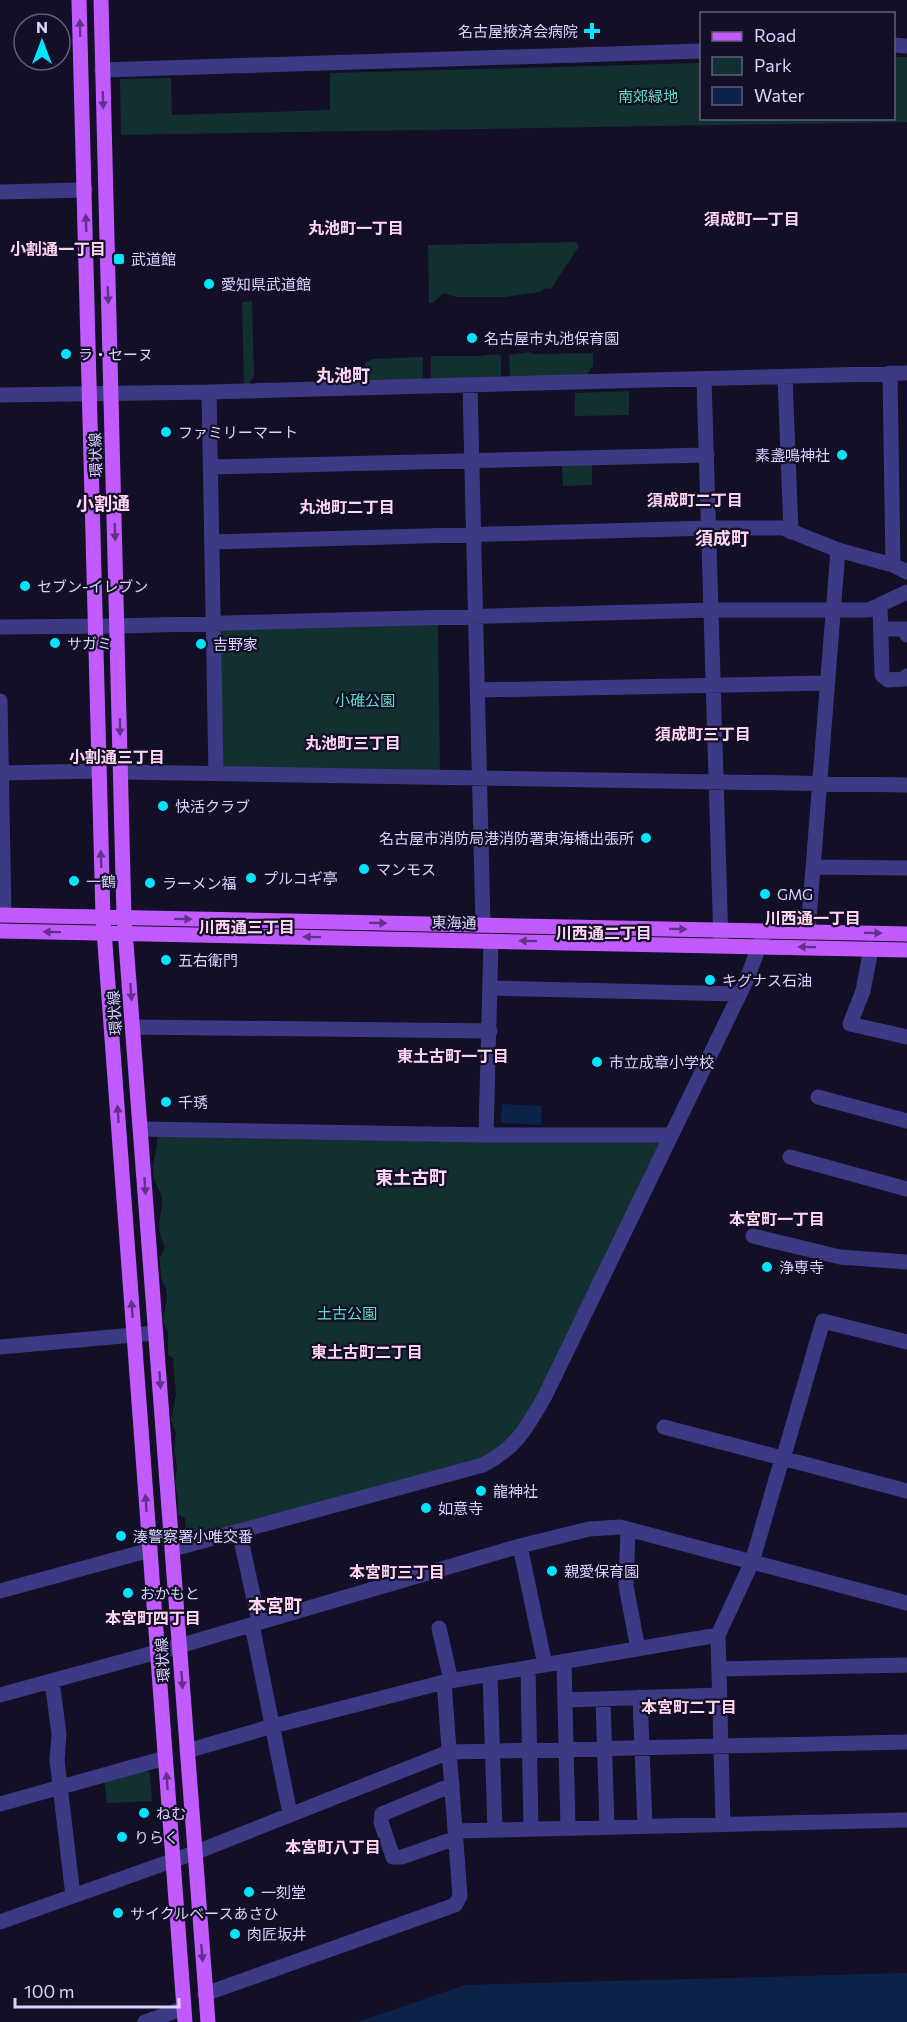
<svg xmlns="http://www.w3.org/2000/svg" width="907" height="2022" font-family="Commissioner,'Noto Sans JP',sans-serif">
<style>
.green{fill:#12302f}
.water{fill:#0c2248}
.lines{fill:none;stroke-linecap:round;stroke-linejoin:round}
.minor{stroke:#3d3a85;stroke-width:15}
.major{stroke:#c25bff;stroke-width:15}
.oneway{fill:#623188}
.poi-dot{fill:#00e5ff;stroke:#130f26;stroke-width:2}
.labels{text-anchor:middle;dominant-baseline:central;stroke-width:4.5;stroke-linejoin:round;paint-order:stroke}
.poi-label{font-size:15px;fill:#d9d4ff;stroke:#130f26;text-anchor:start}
.park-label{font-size:15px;fill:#5fe0c0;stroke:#130f26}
.street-label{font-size:15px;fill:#d9d4ff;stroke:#130f26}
.neighbourhood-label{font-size:16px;font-weight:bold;fill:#ffd6f0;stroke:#130f26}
.quarter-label{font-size:18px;font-weight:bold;fill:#ffd6f0;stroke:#130f26}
</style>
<rect width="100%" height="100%" fill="#130f26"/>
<!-- green -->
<path class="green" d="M 894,57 L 907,57 L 907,122 L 121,135 L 120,79 L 171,78 L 172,115 L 330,110 L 330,73 L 701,63 L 702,118 L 894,118 Z
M 576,242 L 579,246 L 551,289 L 546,288 L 540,292 L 505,297 L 457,297 L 443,293 L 433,303 L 429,303 L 428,245 Z
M 252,301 L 254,376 L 248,385 L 244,385 L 242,302 Z
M 530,352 L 533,354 L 593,353 L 593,366 L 586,376 L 510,378 L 509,355 Z
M 498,354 L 501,356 L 501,378 L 431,380 L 431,357 L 433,356 L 482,356 L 484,355 Z
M 423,357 L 423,380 L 369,382 L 363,374 L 365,363 L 373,359 Z
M 629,391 L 629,415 L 575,416 L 575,393 Z
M 592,464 L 592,485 L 563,486 L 562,465 Z
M 438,624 L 440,774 L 231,770 L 223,766 L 220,632 L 223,629 Z
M 161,1135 L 660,1142 L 543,1386 L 511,1439 L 485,1458 L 195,1537 L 186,1536 L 185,1518 L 178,1515 L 178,1500 L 175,1483 L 177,1466 L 174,1451 L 176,1433 L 171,1420 L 176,1394 L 173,1358 L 168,1355 L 168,1333 L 163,1321 L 167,1298 L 166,1288 L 162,1282 L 160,1265 L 160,1258 L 165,1247 C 155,1227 161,1220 162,1201 C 162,1191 154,1184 153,1174 C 152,1161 158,1149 157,1137 Z
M 145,1770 L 150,1773 L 152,1801 L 107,1803 L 104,1780 Z"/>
<!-- water -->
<path class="water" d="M 502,1104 L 542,1106 L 541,1125 L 501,1123 Z
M 907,1973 L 907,2022 L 358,2022 L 465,1985 Z"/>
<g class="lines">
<!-- minor -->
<path class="minor" d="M 894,45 L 907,46
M 102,70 L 702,51
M 0,192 L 85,190
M 890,373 L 893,565
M 785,377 L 791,532
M 704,379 L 721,943
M 470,385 L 483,925
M 209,392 L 216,774
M 0,395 L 209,392 L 907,373
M 211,467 L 707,455
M 212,542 L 709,528 L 783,528 L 838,550 L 893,565 L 907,572
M 880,605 L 882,675 L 888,680 L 904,679 L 907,676
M 0,627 L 117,626 L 712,610 L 869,610 L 907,592
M 881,629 L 907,629 L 907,635
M 478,690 L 827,683
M 0,701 L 4,915
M 121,772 L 907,785
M 1,773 L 98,771
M 814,867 L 907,868
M 808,932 L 838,550
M 871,949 L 863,991 L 850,1024 L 907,1037
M 490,988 L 739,994
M 133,1027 L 490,1031
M 818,1097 L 907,1121
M 141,1129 L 486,1135 L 670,1135
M 486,1135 L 491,941
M 790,1157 L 907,1189
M 753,1236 L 840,1257 L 907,1262
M 0,1347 L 156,1333
M 664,1427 L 907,1491
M 783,1459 L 823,1321 L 907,1342
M 628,1530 L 626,1586 L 638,1649
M 239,1531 L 259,1622
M 520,1546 L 545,1665
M 173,1549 L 483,1465 C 517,1447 526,1429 545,1396 L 746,981 L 765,931
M 0,1591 L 150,1550
M 252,1625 L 290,1814
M 439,1628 L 451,1681
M 564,1661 L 568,1828
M 528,1668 L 531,1829
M 719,1669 L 907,1665
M 490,1674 L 495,1830
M 52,1681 L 59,1734 L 57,1760 L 73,1896
M 0,1695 L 179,1646 L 520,1546 L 589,1529 L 620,1527 L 907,1603
M 640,1697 L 645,1826
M 603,1699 L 607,1827
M 565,1700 L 719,1695
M 187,1751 L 273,1726 L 444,1682 L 718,1635
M 452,1785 L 382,1814 L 381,1822 L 393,1857 L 402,1857 L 456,1838
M 0,1804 L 165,1758
M 723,1824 L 718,1635 L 752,1562 L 782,1459
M 455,1831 L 907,1820
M 0,1922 L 194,1853 L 449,1752 L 907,1742
M 205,1994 L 455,1905 L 460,1896 L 444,1682
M 145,2022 L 184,2008"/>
<!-- major -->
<path class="major" d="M 79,0 L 103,917 L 185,2022
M 101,0 L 124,917 L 208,2022
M 0,915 L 907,934
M 0,931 L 907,950"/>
</g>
<!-- one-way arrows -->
<defs><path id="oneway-solid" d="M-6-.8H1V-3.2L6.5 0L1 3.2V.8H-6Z" transform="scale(1.5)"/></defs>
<g class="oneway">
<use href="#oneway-solid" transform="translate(80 28) rotate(-92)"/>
<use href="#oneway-solid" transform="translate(103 100) rotate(88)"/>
<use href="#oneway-solid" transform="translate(86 223) rotate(-92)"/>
<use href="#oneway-solid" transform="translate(108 295) rotate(88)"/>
<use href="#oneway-solid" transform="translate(115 532) rotate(88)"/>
<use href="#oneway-solid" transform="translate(120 727) rotate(89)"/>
<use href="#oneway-solid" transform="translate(101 859) rotate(-92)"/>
<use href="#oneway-solid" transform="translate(183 919) rotate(1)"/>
<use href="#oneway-solid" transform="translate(378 923) rotate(1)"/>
<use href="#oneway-solid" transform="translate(678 929) rotate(1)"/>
<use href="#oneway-solid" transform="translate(52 932) rotate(-179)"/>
<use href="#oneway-solid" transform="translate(873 933) rotate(1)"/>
<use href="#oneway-solid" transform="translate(312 937) rotate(-179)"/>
<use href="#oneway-solid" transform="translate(528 941) rotate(-179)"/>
<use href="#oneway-solid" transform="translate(807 947) rotate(-179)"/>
<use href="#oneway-solid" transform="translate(131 992) rotate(86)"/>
<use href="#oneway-solid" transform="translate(118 1114) rotate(-94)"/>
<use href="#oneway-solid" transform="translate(145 1186) rotate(86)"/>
<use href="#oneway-solid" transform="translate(132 1309) rotate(-94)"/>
<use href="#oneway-solid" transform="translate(160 1380) rotate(86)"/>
<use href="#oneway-solid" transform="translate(146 1503) rotate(-94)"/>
<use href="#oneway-solid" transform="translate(182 1680) rotate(86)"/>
<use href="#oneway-solid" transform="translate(167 1781) rotate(-94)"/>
<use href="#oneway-solid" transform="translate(202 1953) rotate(85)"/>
</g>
<!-- markers -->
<g class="poi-dot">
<path d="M589 22h6v6h6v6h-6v6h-6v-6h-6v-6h6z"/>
<rect x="113" y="253" width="12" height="12" rx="3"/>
<circle cx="209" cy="284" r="6"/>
<circle cx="472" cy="338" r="6"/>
<circle cx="66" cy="354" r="6"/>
<circle cx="166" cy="432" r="6"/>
<circle cx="842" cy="455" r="6"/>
<circle cx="25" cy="586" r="6"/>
<circle cx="55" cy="643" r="6"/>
<circle cx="201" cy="644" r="6"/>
<circle cx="163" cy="806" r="6"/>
<circle cx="646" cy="838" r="6"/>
<circle cx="364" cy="869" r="6"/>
<circle cx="251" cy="878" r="6"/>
<circle cx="74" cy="881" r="6"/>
<circle cx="150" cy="883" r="6"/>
<circle cx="765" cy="894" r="6"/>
<circle cx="166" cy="960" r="6"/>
<circle cx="710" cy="980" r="6"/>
<circle cx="597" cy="1062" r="6"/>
<circle cx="166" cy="1102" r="6"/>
<circle cx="767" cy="1267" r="6"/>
<circle cx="481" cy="1491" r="6"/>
<circle cx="426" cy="1508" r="6"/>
<circle cx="121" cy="1536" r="6"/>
<circle cx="552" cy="1571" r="6"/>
<circle cx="128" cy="1593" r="6"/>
<circle cx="144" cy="1813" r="6"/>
<circle cx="122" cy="1837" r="6"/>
<circle cx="249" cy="1892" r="6"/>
<circle cx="118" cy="1913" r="6"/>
<circle cx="235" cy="1934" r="6"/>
</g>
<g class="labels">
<!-- poi labels -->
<g class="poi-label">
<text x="578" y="31" text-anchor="end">名古屋掖済会病院</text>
<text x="131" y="259">武道館</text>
<text x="221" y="284">愛知県武道館</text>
<text x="484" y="338">名古屋市丸池保育園</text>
<text x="78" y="354">ラ・セーヌ</text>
<text x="178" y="432">ファミリーマート</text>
<text x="830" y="455" text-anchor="end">素盞鳴神社</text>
<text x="37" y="586">セブン-イレブン</text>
<text x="67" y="643">サガミ</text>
<text x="213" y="644">吉野家</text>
<text x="175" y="806">快活クラブ</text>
<text x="634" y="838" text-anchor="end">名古屋市消防局港消防署東海橋出張所</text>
<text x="376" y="869">マンモス</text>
<text x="263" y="878">プルコギ亭</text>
<text x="86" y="881">一鶴</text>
<text x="162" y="883">ラーメン福</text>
<text x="777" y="894">GMG</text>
<text x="178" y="960">五右衛門</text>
<text x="722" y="980">キグナス石油</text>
<text x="609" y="1062">市立成章小学校</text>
<text x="178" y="1102">千琇</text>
<text x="779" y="1267">浄専寺</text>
<text x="493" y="1491">龍神社</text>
<text x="438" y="1508">如意寺</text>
<text x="133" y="1536">湊警察署小唯交番</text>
<text x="564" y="1571">親愛保育園</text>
<text x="140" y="1593">おかもと</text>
<text x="156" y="1813">ねむ</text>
<text x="134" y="1837">りらく</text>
<text x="261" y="1892">一刻堂</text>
<text x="130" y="1913">サイクルベースあさひ</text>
<text x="247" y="1934">肉匠坂井</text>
</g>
<!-- park labels -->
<g class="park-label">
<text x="648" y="96">南郊緑地</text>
<text x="365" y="700">小碓公園</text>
<text x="347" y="1313">土古公園</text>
</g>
<!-- street labels -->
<g class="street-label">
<text transform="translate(95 455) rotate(-92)">環状線</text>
<text transform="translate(454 922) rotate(1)">東海通</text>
<text transform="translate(114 1013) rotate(-94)">環状線</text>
<text transform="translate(162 1660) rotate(-94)">環状線</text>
</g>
<!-- neighbourhood labels -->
<g class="neighbourhood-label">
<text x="752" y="218">須成町一丁目</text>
<text x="356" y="227">丸池町一丁目</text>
<text x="58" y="248">小割通一丁目</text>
<text x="695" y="499">須成町二丁目</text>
<text x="347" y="506">丸池町二丁目</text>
<text x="703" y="733">須成町三丁目</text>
<text x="353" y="742">丸池町三丁目</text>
<text x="117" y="756">小割通三丁目</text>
<text x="813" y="917">川西通一丁目</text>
<text x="247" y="926">川西通三丁目</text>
<text x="604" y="932">川西通二丁目</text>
<text x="453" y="1055">東土古町一丁目</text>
<text x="777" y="1218">本宮町一丁目</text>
<text x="367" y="1351">東土古町二丁目</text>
<text x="397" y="1571">本宮町三丁目</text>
<text x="153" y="1617">本宮町四丁目</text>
<text x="689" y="1706">本宮町二丁目</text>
<text x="333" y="1846">本宮町八丁目</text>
</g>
<!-- quarter labels -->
<g class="quarter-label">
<text x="343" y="375">丸池町</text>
<text x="103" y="503">小割通</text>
<text x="722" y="538">須成町</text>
<text x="411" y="1177">東土古町</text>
<text x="275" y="1605">本宮町</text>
</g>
</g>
<!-- legend -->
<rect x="700" y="12" width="195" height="108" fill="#130f26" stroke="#625e7d" stroke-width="1.5"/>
<rect x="712" y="32" width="30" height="9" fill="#c25bff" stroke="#625e7d" stroke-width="1.5"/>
<text x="754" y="42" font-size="18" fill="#d9d4ff">Road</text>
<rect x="712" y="57" width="30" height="18" fill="#12302f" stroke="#625e7d" stroke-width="1.5"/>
<text x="754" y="72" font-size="18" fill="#d9d4ff">Park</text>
<rect x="712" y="87" width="30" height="18" fill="#0c2248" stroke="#625e7d" stroke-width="1.5"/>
<text x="754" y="102" font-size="18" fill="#d9d4ff">Water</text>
<!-- north arrow -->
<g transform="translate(42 42)"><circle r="28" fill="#130f26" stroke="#625e7d" stroke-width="1.5"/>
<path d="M0-4.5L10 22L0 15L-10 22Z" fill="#00e5ff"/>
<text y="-9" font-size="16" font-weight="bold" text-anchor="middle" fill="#d9d4ff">N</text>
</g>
<!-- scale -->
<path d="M15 1998v9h164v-9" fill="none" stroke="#d9d4ff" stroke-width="3"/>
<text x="24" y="1998" font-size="18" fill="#d9d4ff" stroke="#130f26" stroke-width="4.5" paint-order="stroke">100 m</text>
</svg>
